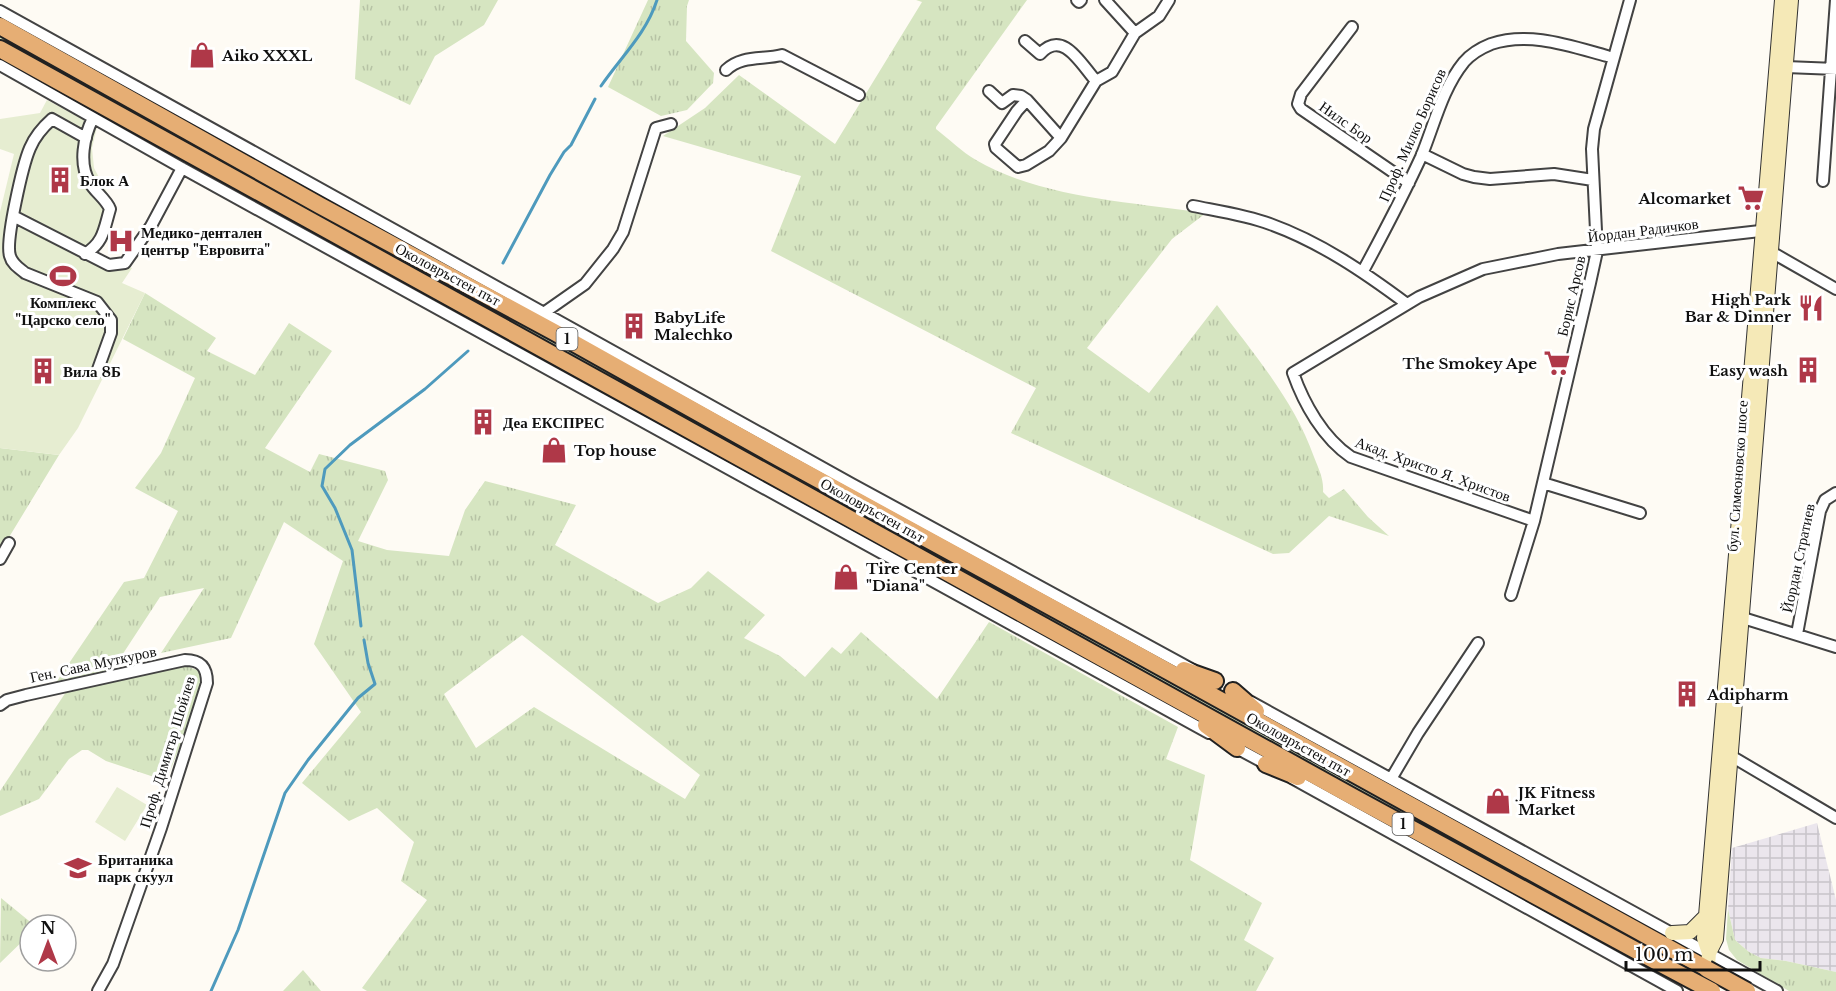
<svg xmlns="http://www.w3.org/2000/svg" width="1836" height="991" font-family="'Libre Baskerville',serif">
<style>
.industrial{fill:url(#industrial-grid)}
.grass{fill:url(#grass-tufts);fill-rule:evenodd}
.pitch{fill:#e6edd1}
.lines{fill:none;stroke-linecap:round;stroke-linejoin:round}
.stream{stroke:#4e9abd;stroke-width:3}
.minor-casing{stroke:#434343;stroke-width:14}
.secondary-casing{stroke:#323232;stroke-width:16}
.trunk-casing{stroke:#212121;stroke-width:20}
.minor{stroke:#fff;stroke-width:10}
.secondary{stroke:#f5e9b7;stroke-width:14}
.trunk{stroke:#e6ae74;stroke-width:16}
.trunk-bridge-casing{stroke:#212121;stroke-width:20;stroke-linecap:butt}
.trunk-bridge{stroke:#e6ae74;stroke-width:16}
.labels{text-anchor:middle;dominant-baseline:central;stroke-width:6;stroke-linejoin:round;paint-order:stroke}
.shield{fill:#fff;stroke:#585858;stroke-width:1.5}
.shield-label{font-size:14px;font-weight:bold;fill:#101010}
.poi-label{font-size:15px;font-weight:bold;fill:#101010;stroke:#fff;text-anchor:start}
.street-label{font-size:15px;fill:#101010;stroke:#fff}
</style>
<defs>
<pattern id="industrial-grid" width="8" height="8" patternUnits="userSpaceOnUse" patternTransform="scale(1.5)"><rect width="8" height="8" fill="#ebe6ed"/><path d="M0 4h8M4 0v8" fill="none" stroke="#c8c4ca"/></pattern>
<pattern id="grass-tufts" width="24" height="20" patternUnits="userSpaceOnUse" patternTransform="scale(1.5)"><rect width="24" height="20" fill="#d6e5c1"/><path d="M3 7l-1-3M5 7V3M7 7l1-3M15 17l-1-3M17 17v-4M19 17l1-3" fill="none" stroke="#b7c3a5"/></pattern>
</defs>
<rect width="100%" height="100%" fill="#fefbf4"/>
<!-- industrial -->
<path class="industrial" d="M 1817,823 L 1836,900 L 1836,972 L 1786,961 L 1761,958 L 1749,952 L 1735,940 L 1728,909 L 1732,848 Z"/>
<!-- grass -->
<path class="grass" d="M 360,0 L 498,0 L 484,25 L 435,56 L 410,105 L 355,79 Z
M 648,0 L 689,0 L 687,6 L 686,41 L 714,73 L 713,83 L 687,110 L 661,116 L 608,87 Z
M 916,0 L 1027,0 L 936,127 L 936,129 C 949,139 962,152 976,160 C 1041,198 1132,202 1206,213 L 1172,239 L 1087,348 L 1149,393 L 1217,305 C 1253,353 1294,400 1314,457 C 1319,470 1324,479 1323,492 L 1329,498 L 1344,489 L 1368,517 L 1389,536 L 1329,516 L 1289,553 L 1273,554 L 1011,433 L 1036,388 L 771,251 L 801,176 L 663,136 L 705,108 L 739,75 L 835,144 L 922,2 Z
M 0,37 L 1663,953 L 1661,956 L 0,41 Z
M 46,84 L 365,261 L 402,286 L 92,114 Z
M 145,293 L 216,338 L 207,351 L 255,375 L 289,323 L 332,351 L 265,448 L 310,472 L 319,454 L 385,471 L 388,480 L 358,541 L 387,550 L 449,556 L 465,510 L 485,481 L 576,505 L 555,545 L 658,603 L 691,588 L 708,571 L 765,615 L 744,638 L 780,656 L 805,677 L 832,647 L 841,654 L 861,632 L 937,699 L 989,622 L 1178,727 L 1166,759 L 1205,775 L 1190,860 L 1262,903 L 1244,940 L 1274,958 L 1256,991 L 367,991 L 362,988 L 427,900 L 401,881 L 414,842 L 377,808 L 349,821 L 302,783 L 361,712 L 314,644 L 343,561 L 284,522 L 231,638 L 161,653 L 204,588 L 160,597 L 113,669 L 55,684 L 124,582 L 144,578 L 178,511 L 135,488 L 161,453 L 195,378 L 123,339 ZM 522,635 L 700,775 L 685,799 L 534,707 L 476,748 L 444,694 Z
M 600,394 L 638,411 L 1164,700 L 1202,726 Z
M 0,448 L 59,455 L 0,552 Z
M 186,666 L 197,670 L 203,680 L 200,696 L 166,781 L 106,761 L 88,750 L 82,750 L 69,759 L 39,799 L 0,816 L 0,791 L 66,692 Z
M 1,898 L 34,925 L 30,925 L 30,934 L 0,963 Z
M 1728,909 L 1735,940 L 1749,952 L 1761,958 L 1786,961 L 1836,972 L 1836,991 L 1789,991 L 1737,960 L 1729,950 L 1726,939 Z
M 303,970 L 321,991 L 283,991 Z"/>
<!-- pitch -->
<path class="pitch" d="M 47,100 L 97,127 L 92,148 L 94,168 L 111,200 L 112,210 L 97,254 L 132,268 L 122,283 L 145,293 L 78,428 L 59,455 L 0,448 L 0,212 L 14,154 L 0,149 L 0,119 L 40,113 Z
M 117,787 L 147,805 L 125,841 L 95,822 Z"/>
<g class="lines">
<!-- stream -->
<path class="stream" d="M 601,86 C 621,57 646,34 657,0
M 503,263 L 550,175 L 564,152 L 571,145 L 595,99
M 361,626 L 352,550 L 335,508 L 322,486 L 325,469 L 350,445 L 425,389 L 468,351
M 211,991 L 238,930 L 285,793 L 308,760 L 358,698 L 375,684 L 368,663 L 364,640"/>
<!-- minor casing -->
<g class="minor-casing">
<path id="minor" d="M 1077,0 L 1079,2 L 1081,0
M 1105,0 L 1135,33
M 0,11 L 852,484 L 1193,670
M 1352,27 L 1301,94 L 1298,104 L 1301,109 L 1409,183
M 1025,41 L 1040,54 C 1063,29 1080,63 1096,81
M 0,65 L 182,168 L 1209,733
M 1786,67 L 1836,69
M 726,70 C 742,55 762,60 782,55 L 859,95
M 989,91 L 1002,103 L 1013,95 L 1021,96 L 1027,100 L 1061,138
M 1027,100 L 1017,111 L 995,144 L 996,148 L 1018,167 L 1026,165 L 1049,151 L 1061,138 L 1096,81 L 1112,72 L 1135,33 L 1159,16 L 1169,0
M 86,138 L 52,119 C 43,127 35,136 30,148 C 23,164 5,241 10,256 C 12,264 19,268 25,273 L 97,302 L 111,320 L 111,333 L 97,372
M 1422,154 L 1463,174 L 1474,177 L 1490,179 L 1554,174 L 1593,180
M 1823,181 L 1836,0
M 1193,206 C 1218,211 1246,215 1270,224 C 1320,242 1364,272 1407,304
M 13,216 L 109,265 L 125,263 L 151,226 L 182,168
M 1766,249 L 1836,289
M 85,254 C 104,242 104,229 110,209 C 106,199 95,192 90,183 C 78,164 84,136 93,118
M 1363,271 C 1383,234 1403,196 1421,157 C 1434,126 1442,89 1464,62 C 1471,54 1481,48 1491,44 C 1529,31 1570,46 1607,56
M 545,312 L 585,284 L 613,249 L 623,232 L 656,128 L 671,124
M 1543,483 L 1640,513
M 1534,521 L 1351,457 C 1323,438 1304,404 1293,373 L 1419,297 L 1483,269 L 1558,254 L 1769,230
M 0,559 L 9,543
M 1511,595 L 1534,521 L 1590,283 L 1597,251 L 1592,149 L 1594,129 L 1630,0
M 1743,618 L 1836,647
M 1797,634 L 1820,511 L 1825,500 L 1836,493
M 1251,702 L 1777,991
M 0,705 L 7,700 L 26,695 L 185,660 C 201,660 207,667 207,683 L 161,828 L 113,964 L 98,991
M 1231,745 L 1270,766
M 1731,756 L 1836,818
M 1292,778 L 1677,991
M 1391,779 L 1418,733 L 1478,643"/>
</g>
<!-- secondary casing -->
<g class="secondary-casing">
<path id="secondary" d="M 1672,933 L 1690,932 L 1706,916
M 1709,953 L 1716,939 L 1791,0
M 1706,991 L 1709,953 L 1704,938 L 1706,916 L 1782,0"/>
</g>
<!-- trunk casing -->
<g class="trunk-casing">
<path id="trunk" d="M 0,26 L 319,205 L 554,332 L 779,458 L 1135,653 L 1707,969
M 0,49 L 1355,798 L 1661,964
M 1184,670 L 1215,681
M 1233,691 L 1256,711
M 1206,725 L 1237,748
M 1266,764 L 1298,777"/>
</g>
<!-- minor -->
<use href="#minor" class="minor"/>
<!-- secondary -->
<use href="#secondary" class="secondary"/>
<!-- trunk -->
<use href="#trunk" class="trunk"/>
<!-- trunk-bridge casing -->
<g class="trunk-bridge-casing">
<path id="trunk-bridge" d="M 1661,964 L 1712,991
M 1707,969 L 1747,991"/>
</g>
<!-- trunk-bridge -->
<use href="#trunk-bridge" class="trunk-bridge"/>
</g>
<!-- icons -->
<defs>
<g id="shop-bare" transform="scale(2.07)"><path d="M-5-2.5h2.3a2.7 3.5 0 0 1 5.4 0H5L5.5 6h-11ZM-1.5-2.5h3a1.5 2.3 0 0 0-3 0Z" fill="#af3848" stroke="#fff" stroke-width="2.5" paint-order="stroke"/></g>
<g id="building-bare" transform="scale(2.07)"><path d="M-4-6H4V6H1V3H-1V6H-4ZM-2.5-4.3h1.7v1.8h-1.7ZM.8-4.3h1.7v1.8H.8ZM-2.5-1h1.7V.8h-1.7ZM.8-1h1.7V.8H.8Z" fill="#af3848" stroke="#fff" stroke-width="2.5" paint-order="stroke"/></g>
<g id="supermarket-bare" transform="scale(2.07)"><path d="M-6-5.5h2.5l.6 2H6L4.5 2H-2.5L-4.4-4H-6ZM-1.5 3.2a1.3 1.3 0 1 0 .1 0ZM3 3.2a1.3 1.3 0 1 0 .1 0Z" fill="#af3848" stroke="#fff" stroke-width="2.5" paint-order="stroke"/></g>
<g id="hospital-bare" transform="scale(2.07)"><path d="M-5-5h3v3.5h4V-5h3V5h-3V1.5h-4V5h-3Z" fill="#af3848" stroke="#fff" stroke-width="2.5" paint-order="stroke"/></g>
<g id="stadium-bare" transform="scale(2.07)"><path d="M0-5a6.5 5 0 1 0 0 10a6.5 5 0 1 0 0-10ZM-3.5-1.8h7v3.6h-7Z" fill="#af3848" stroke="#fff" stroke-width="2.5" paint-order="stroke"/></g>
<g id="restaurant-bare" transform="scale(2.07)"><path d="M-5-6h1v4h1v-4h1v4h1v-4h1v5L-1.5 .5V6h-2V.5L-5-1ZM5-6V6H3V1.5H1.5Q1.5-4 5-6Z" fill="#af3848" stroke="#fff" stroke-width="2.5" paint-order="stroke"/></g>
<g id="school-bare" transform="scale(2.07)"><path d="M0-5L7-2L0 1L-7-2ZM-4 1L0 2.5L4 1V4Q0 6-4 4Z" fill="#af3848" stroke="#fff" stroke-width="2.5" paint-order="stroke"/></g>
</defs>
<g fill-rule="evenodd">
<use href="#shop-bare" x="202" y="55"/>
<use href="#building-bare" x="60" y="180"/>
<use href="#supermarket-bare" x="1751" y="198"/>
<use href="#hospital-bare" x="121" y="241"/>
<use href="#stadium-bare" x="63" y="276"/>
<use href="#restaurant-bare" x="1811" y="308"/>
<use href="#building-bare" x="634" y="326"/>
<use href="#supermarket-bare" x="1557" y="363"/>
<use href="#building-bare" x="1808" y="370"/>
<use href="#building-bare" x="43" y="371"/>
<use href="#building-bare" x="483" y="422"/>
<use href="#shop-bare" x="554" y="450"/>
<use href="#shop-bare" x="846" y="577"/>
<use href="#building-bare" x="1687" y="694"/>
<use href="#shop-bare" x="1498" y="801"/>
<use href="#school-bare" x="78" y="868"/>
</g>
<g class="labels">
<!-- shield labels -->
<g class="shield">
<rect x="556.5" y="328" width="21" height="22" rx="4.5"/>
<rect x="1392.5" y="813" width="21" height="22" rx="4.5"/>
</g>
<g class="shield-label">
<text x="567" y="339">1</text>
<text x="1403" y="824">1</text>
</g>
<!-- poi labels -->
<g class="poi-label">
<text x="222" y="55">Aiko XXXL</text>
<text x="80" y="180">Блок А</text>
<text x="1731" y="198" text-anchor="end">Alcomarket</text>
<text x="141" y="232">Медико-дентален<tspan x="141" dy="17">център "Евровита"</tspan></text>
<text x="1791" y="299" text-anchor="end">High Park<tspan x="1791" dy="17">Bar &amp; Dinner</tspan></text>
<text x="63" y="302" text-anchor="middle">Комплекс<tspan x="63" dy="17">"Царско село"</tspan></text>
<text x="654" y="317">BabyLife<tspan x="654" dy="17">Malechko</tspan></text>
<text x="1537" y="363" text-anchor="end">The Smokey Ape</text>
<text x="1788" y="370" text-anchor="end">Easy wash</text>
<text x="63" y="371">Вила 8Б</text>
<text x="503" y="422">Деа ЕКСПРЕС</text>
<text x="574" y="450">Top house</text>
<text x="866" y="568">Tire Center<tspan x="866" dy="17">"Diana"</tspan></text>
<text x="1707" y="694">Adipharm</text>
<text x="1518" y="792">JK Fitness<tspan x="1518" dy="17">Market</tspan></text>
<text x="98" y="859">Британика<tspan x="98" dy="17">парк скуул</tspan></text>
</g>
<!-- street labels -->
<g class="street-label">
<text transform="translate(1346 122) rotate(35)">Нилс Бор</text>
<text transform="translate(1412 135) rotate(-66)">Проф. Милко Борисов</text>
<text transform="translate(1643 230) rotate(-7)">Йордан Радичков</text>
<text transform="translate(448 274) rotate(28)">Околовръстен път</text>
<text transform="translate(1571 296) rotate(-77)">Борис Арсов</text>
<text transform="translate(1433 469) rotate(20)">Акад. Христо Я. Христов</text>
<text transform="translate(1737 476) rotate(-86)">бул. Симеоновско шосе</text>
<text transform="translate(873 510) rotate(29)">Околовръстен път</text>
<text transform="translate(1798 558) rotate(-78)">Йордан Стратиев</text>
<text transform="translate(93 664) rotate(-12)">Ген. Сава Муткуров</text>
<text transform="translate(1299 744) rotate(29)">Околовръстен път</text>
<text transform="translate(167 752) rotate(-73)">Проф. Димитър Шойлев</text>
</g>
</g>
<!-- north arrow -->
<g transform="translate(48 943)"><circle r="28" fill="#ffffff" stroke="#9f9f9f" stroke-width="1.5"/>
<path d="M0-4.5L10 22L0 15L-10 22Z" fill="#af3848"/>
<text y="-9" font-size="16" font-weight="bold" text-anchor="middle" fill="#101010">N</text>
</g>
<!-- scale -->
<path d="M1626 961v9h134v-9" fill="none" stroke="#101010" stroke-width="3"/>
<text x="1635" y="961" font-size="18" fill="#101010" stroke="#ffffff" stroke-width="4.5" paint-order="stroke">100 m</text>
</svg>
